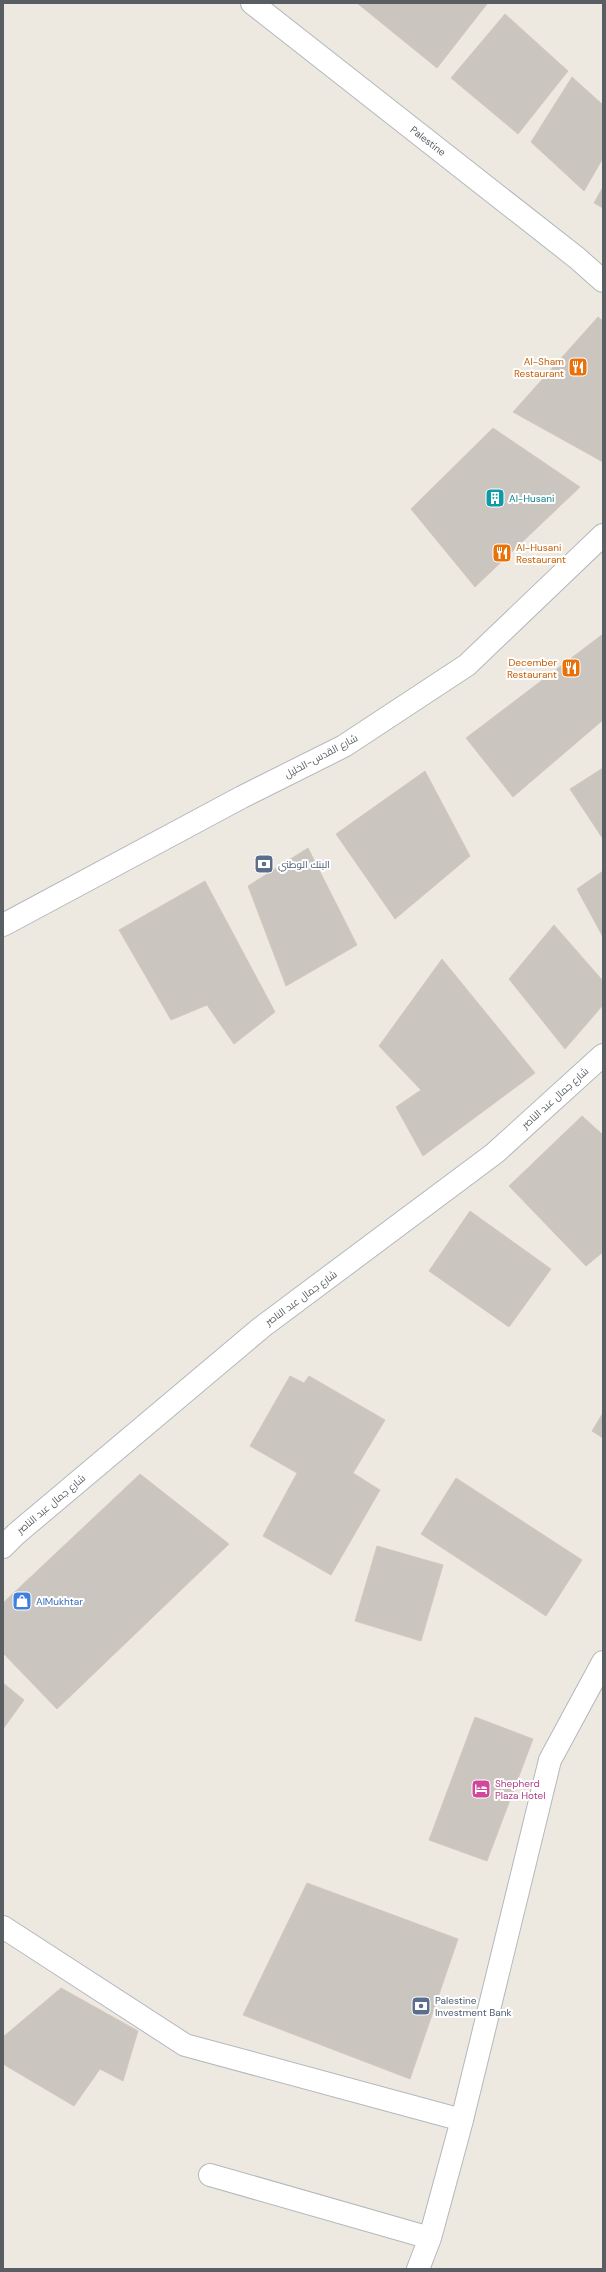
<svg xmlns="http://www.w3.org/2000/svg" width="606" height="2272" font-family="'DM Sans',Cairo,sans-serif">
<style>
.building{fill:#cac5bf;stroke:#d2c9be}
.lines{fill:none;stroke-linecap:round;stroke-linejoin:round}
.street-casing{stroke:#b3b8bc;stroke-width:24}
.secondary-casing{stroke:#b4b9be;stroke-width:24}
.street{stroke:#fff;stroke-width:22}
.secondary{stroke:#fff;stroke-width:22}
.labels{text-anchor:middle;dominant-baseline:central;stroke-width:4;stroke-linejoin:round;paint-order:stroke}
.street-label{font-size:10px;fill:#595e62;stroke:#fff}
.food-label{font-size:10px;fill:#c56008;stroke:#fff;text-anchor:end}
.culture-label{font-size:10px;fill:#0d838f;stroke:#fff;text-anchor:start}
.service-label{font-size:10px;fill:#4e5e75;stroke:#fff;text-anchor:start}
.shop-label{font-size:10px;fill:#366cbe;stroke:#fff;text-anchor:start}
.hotel-label{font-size:10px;fill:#b23c85;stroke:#fff;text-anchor:start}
</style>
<rect width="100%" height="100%" fill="#ede9e0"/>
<!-- building -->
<path class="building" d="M 357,3 L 486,3 L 487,4 L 437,68 Z
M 505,14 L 568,71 L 518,134 L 451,78 Z
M 572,77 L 603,105 L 603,158 L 584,191 L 531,142 Z
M 603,187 L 603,208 L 594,203 Z
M 598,317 L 603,321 L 603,462 L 513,412 Z
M 493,428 L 580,487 L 475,587 L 411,509 Z
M 603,634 L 603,720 L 513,797 L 466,738 Z
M 603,768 L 603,839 L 570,789 Z
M 425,771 L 470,856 L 395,919 L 336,834 Z
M 308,848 L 357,945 L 286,986 L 248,886 Z
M 603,871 L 603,937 L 577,889 Z
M 205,881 L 275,1012 L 234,1044 L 207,1005 L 171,1020 L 119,930 Z
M 554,925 L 603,981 L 603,1005 L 565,1049 L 509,979 Z
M 442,959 L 535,1073 L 423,1156 L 396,1107 L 421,1090 L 379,1046 Z
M 582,1116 L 603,1135 L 603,1252 L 586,1266 L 509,1186 Z
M 470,1211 L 551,1269 L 509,1327 L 429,1271 Z
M 290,1376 L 304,1383 L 309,1376 L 385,1420 L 353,1473 L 380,1490 L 331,1575 L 263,1536 L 297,1473 L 250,1446 Z
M 603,1413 L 603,1438 L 592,1431 Z
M 140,1474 L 229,1544 L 57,1709 L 3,1653 L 3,1603 Z
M 456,1478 L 582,1560 L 546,1616 L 421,1534 Z
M 377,1546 L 443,1565 L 421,1641 L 355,1621 Z
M 3,1683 L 24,1700 L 3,1729 Z
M 475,1717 L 533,1739 L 487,1861 L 429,1840 Z
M 307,1883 L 458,1939 L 410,2079 L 243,2015 Z
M 61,1988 L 138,2031 L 123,2081 L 100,2069 L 74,2106 L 3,2064 L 3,2037 Z"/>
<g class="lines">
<!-- street casing -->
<g class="street-casing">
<path id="street" d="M 252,3 L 577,258 L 603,281
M 3,1547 L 16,1534 L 262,1327 L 495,1153 L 603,1055
M 3,1927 L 185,2045 L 462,2120
M 210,2175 L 430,2238
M 418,2269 L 430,2238 L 462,2120 L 550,1760 L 603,1662"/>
</g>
<!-- secondary casing -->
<g class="secondary-casing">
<path id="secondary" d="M 3,925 L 242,797 L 344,746 L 467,665 L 603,535"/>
</g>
<!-- street -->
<use href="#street" class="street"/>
<!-- secondary -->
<use href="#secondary" class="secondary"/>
</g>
<!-- icons -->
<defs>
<g id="restaurant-square" transform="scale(1)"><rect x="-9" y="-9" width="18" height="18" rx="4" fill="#e8710a" stroke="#fff"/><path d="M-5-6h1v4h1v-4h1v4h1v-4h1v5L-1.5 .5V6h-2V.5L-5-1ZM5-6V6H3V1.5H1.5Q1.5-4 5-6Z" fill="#fff"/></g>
<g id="building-square" transform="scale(1)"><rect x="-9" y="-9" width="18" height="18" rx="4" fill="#0f9aa8" stroke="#fff"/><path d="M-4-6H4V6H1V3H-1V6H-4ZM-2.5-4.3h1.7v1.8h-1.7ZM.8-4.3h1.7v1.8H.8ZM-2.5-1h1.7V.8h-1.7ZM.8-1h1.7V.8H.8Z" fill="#fff"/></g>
<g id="bank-square" transform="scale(1)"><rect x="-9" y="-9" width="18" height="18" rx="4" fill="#5c6f8a" stroke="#fff"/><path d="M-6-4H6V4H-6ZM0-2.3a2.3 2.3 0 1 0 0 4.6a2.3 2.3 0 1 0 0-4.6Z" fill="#fff"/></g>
<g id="shop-square" transform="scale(1)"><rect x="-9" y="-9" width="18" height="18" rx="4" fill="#3f7fe0" stroke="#fff"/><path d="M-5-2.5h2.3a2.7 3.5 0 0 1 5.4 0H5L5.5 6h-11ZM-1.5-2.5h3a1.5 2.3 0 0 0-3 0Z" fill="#fff"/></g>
<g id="hotel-square" transform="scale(1)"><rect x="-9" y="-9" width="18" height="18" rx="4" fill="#d1479c" stroke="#fff"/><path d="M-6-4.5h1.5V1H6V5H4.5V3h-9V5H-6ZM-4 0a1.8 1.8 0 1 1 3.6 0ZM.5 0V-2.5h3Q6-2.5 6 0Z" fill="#fff"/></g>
</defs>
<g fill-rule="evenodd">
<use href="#restaurant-square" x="578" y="367"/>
<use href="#building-square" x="495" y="498"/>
<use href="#restaurant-square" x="502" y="553"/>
<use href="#restaurant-square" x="571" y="668"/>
<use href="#bank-square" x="264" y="864"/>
<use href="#shop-square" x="22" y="1601"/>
<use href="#hotel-square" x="481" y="1789"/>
<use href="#bank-square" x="421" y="2006"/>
</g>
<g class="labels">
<!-- street labels -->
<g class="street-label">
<text transform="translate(428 141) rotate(38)">Palestine</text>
<text transform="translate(321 756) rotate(-28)">شارع القدس-الخليل</text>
<text transform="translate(555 1098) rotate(-42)">شارع جمال عبد الناصر</text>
<text transform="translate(301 1298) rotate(-36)">شارع جمال عبد الناصر</text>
<text transform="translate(51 1504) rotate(-40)">شارع جمال عبد الناصر</text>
</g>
<!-- food labels -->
<g class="food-label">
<text x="564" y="361">Al-Sham<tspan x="564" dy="12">Restaurant</tspan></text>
<text x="516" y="547" text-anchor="start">Al-Husani<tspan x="516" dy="12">Restaurant</tspan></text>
<text x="557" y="662">December<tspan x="557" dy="12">Restaurant</tspan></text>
</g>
<!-- culture labels -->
<g class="culture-label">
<text x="509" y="498">Al-Husani</text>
</g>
<!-- service labels -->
<g class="service-label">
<text x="278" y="864">البنك الوطني</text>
<text x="435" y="2000">Palestine<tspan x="435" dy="12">Investment Bank</tspan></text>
</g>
<!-- shop labels -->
<g class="shop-label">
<text x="36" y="1601">AlMukhtar</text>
</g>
<!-- hotel labels -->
<g class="hotel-label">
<text x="495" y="1783">Shepherd<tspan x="495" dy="12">Plaza Hotel</tspan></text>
</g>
</g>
<!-- border -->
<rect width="606" height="2272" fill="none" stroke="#595e62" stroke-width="8"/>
</svg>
